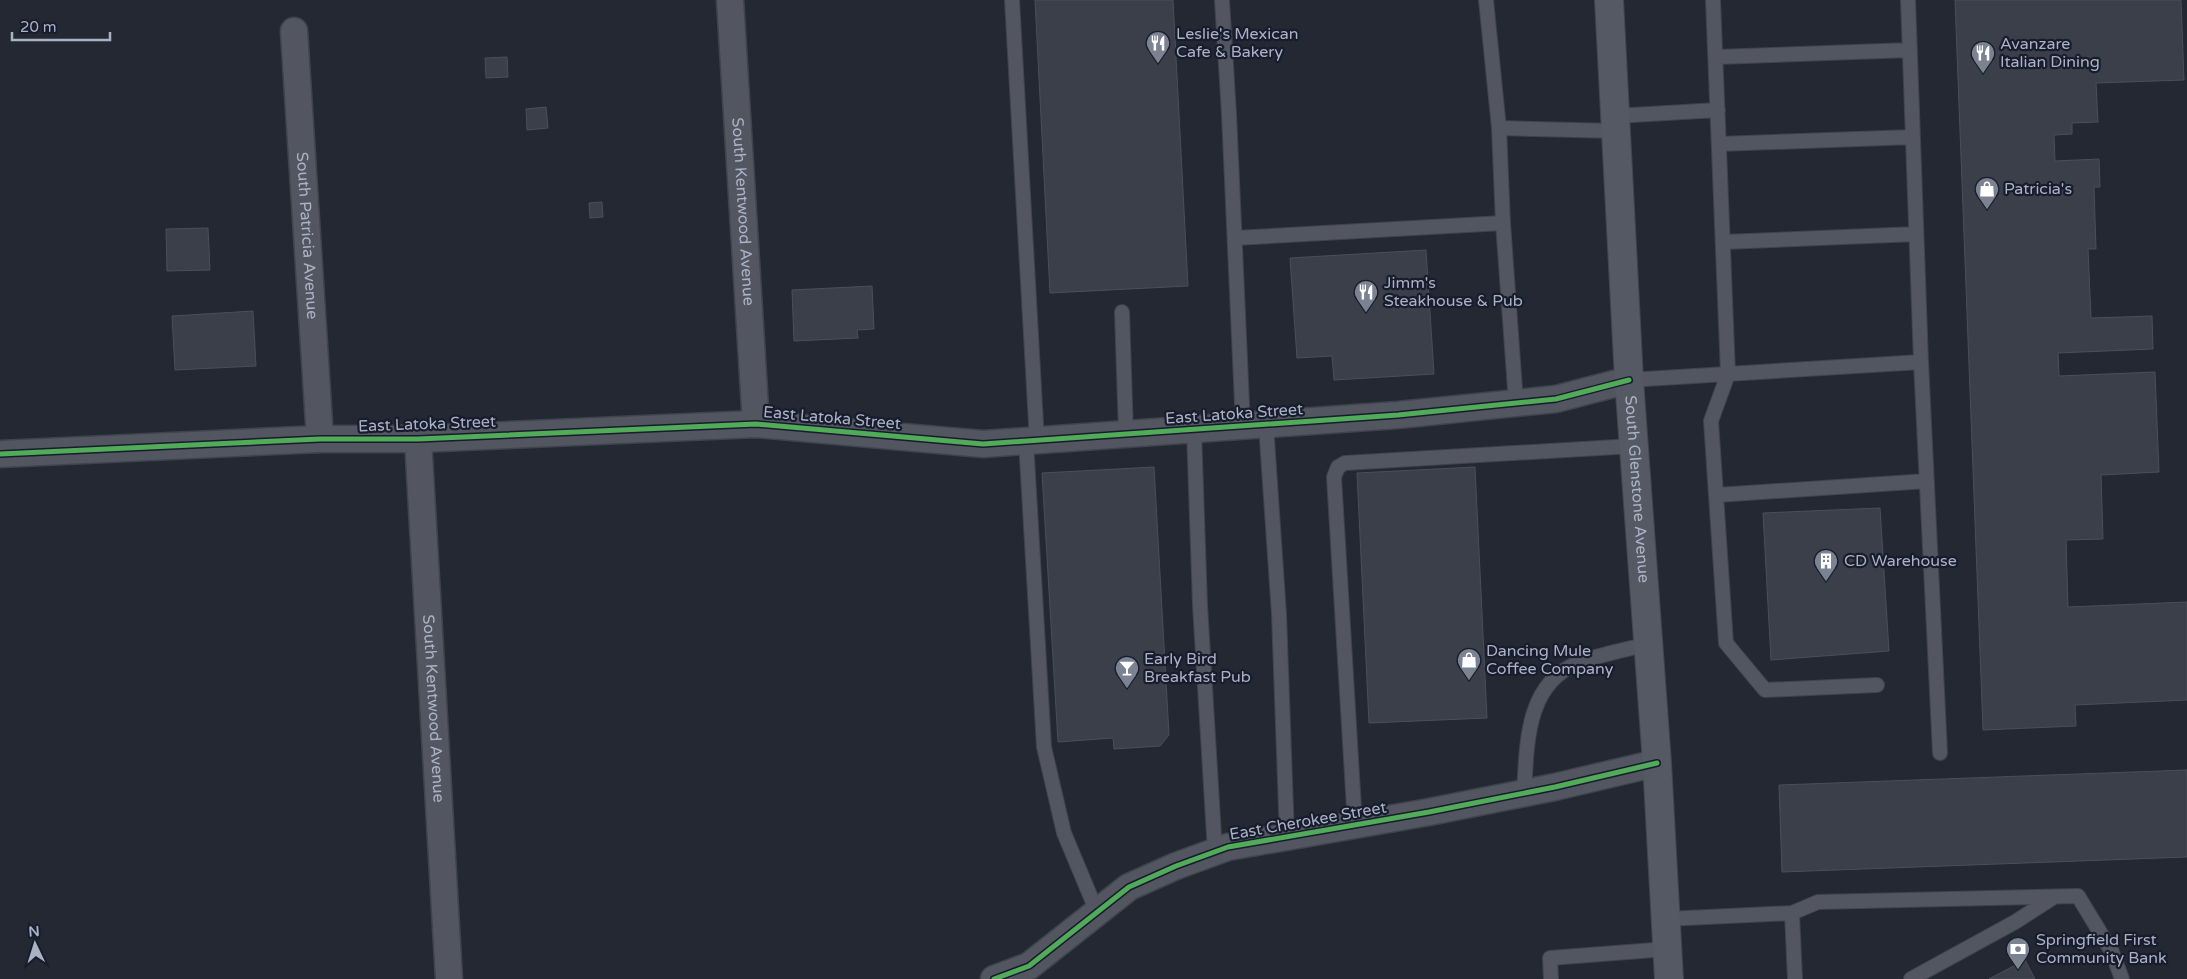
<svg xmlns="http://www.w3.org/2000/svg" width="2187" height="979" font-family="'Varela Round',sans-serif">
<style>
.building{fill:#3b3f49;stroke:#4a4f5a}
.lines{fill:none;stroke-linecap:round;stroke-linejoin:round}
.lane-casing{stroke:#3f434b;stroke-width:16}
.street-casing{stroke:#3f434b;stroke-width:29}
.primary-casing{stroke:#40454f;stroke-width:30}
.lane{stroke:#535661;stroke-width:14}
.street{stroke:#535661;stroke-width:26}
.primary{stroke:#555963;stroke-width:28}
.cycleway-casing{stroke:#171d2d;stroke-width:8}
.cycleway{stroke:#51ab58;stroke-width:5}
.labels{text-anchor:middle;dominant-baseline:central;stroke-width:4.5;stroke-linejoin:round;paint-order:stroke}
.poi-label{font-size:16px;fill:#aab2c6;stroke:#171d2d;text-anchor:start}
.street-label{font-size:16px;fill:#aab2c6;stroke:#171d2d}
</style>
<rect width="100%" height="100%" fill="#232832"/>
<!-- building -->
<path class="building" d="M 1035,0 L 1173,0 L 1188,286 L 1050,293 Z
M 1955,0 L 2181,0 L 2184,80 L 2096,83 L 2098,122 L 2072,123 L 2072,134 L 2054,135 L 2055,161 L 2099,159 L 2100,187 L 2094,187 L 2096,249 L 2088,249 L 2091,318 L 2152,316 L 2153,349 L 2058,353 L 2059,376 L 2155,372 L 2159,472 L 2101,475 L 2103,539 L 2066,540 L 2068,607 L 2187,602 L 2187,700 L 2075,705 L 2076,726 L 1983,730 Z
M 507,57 L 508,77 L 486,78 L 485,58 Z
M 546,107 L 548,128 L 527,130 L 526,109 Z
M 602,202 L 603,217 L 590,218 L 589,203 Z
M 208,228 L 210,270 L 167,271 L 166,229 Z
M 1426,250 L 1434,374 L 1334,380 L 1332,356 L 1297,358 L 1290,258 Z
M 872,286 L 874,329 L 857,330 L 858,338 L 794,341 L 792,290 Z
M 253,311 L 256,366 L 175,370 L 172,316 Z
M 1154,467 L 1169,735 L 1160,746 L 1114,749 L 1113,738 L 1058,742 L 1042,473 Z
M 1475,467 L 1487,718 L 1369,723 L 1357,473 Z
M 1880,508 L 1889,651 L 1771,660 L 1763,513 Z
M 2187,770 L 2187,857 L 1782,872 L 1779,785 Z
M 2025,960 L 2035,979 L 1989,979 Z"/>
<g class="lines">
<!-- lane casing -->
<g class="lane-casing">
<path id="lane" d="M 1012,0 L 1037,441
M 1222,0 L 1229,114 L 1243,426
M 1486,0 L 1499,128 L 1503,223 L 1516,403
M 1713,0 L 1728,374 L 1711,421 L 1726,643 L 1765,690 L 1877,685
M 1716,57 L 1910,50
M 1615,116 L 1718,110
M 1499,128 L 1616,131
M 1719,144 L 1913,137
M 1235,238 L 1503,223
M 1723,242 L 1916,234
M 1122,312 L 1126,434
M 1921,362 L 1940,753
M 1629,380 L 1921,362 L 1908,0
M 1266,425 L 1279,614 L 1287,837
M 1194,430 L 1200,605 L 1215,852
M 1026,441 L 1044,747 L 1064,833 L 1097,912
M 1717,495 L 1927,481
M 1524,793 C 1527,746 1525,684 1578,663 C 1600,654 1625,650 1648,644
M 1355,825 L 1334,477 L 1338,467 L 1345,463 L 1633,446
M 1792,913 L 1818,902 L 2078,896 L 2112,952 L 2122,979
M 1666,919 L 1792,913 L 1795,979
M 1551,979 L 1550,958 L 1667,949
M 1911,979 L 2015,922 L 2054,897"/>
</g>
<!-- street casing -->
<g class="street-casing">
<g id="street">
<path id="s1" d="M 730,0 L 756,424"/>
<path id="s2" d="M 294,31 L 320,439"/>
<path id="s3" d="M 418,439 L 449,979"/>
<path d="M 0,454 L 320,439 L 418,439 L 756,424 L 983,444 L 1398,415 L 1556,399 L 1629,380"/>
<path d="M 994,979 L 1029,966 L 1129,887 L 1176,866 L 1228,847 L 1429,812 L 1555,787 L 1657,763"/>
</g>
</g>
<!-- primary casing -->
<g class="primary-casing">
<g id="primary">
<path id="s4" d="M 1609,0 L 1629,380 L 1657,763 L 1669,979"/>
</g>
</g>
<!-- lane -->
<use href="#lane" class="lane"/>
<!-- street -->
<use href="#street" class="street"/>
<!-- primary -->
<use href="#primary" class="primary"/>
<!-- cycleway casing -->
<g class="cycleway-casing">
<path id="cycleway" d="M 0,454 L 320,439 L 418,439 L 756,424 L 983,444 L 1398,415 L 1556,399 L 1629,380
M 994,979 L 1029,966 L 1129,887 L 1176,866 L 1228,847 L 1429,812 L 1555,787 L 1657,763"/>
</g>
<!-- cycleway -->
<use href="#cycleway" class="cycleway"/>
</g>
<!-- icons -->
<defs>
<g id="restaurant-pin" transform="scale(1.25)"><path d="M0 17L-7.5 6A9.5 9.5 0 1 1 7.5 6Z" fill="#7b8292" stroke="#171d2d"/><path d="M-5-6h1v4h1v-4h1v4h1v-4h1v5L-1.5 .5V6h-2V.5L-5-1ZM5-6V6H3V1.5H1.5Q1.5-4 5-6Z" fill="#fff"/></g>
<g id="shop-pin" transform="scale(1.25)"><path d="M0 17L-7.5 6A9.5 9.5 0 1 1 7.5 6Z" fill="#7b8292" stroke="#171d2d"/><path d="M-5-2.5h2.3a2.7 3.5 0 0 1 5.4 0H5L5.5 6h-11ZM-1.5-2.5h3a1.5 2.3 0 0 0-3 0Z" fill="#fff"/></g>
<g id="building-pin" transform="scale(1.25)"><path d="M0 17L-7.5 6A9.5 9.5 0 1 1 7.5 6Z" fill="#7b8292" stroke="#171d2d"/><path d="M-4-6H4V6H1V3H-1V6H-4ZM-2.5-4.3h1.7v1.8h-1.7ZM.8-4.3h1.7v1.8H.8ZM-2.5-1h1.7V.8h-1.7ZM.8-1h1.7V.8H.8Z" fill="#fff"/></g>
<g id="bar-pin" transform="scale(1.25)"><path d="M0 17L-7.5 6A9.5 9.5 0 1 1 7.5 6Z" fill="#7b8292" stroke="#171d2d"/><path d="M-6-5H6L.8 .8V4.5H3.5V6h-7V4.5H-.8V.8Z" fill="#fff"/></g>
<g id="bank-pin" transform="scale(1.25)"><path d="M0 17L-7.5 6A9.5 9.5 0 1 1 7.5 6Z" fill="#7b8292" stroke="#171d2d"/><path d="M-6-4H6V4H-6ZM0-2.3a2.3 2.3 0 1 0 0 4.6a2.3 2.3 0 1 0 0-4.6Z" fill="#fff"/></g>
</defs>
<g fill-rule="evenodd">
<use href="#restaurant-pin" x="1158" y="43"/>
<use href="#restaurant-pin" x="1983" y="53"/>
<use href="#shop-pin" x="1987" y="189"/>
<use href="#restaurant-pin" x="1366" y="292"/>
<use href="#building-pin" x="1826" y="561"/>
<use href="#shop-pin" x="1469" y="660"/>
<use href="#bar-pin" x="1127" y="668"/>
<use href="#bank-pin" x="2018" y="949"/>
</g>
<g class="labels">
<!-- poi labels -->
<g class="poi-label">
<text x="1176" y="34">Leslie's Mexican<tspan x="1176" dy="18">Cafe &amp; Bakery</tspan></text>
<text x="2000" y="44">Avanzare<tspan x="2000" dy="18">Italian Dining</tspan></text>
<text x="2004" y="189">Patricia's</text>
<text x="1384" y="283">Jimm's<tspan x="1384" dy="18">Steakhouse &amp; Pub</tspan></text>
<text x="1844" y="561">CD Warehouse</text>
<text x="1486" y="651">Dancing Mule<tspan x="1486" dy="18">Coffee Company</tspan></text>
<text x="1144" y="659">Early Bird<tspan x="1144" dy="18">Breakfast Pub</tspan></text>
<text x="2036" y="940">Springfield First<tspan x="2036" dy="18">Community Bank</tspan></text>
</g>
<!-- street labels -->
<g class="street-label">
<text stroke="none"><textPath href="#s1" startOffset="212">South Kentwood Avenue</textPath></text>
<text stroke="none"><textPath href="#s2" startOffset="205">South Patricia Avenue</textPath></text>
<text transform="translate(1234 414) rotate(-4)">East Latoka Street</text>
<text transform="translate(832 418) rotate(5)">East Latoka Street</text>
<text transform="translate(427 424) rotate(-2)">East Latoka Street</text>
<text stroke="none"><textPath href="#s4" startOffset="490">South Glenstone Avenue</textPath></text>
<text stroke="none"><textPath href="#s3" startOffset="270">South Kentwood Avenue</textPath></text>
<text transform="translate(1308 821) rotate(-10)">East Cherokee Street</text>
</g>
</g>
<!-- north arrow -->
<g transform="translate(35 944) rotate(356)" stroke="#171d2d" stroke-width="4" paint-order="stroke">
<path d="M0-4L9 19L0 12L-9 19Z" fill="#aab2c6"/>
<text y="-8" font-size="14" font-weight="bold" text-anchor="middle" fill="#aab2c6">N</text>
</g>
<!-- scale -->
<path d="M12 32v8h98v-8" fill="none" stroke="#aab2c6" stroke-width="2.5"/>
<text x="20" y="32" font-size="15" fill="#aab2c6" stroke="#171d2d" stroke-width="4" paint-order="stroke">20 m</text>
</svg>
